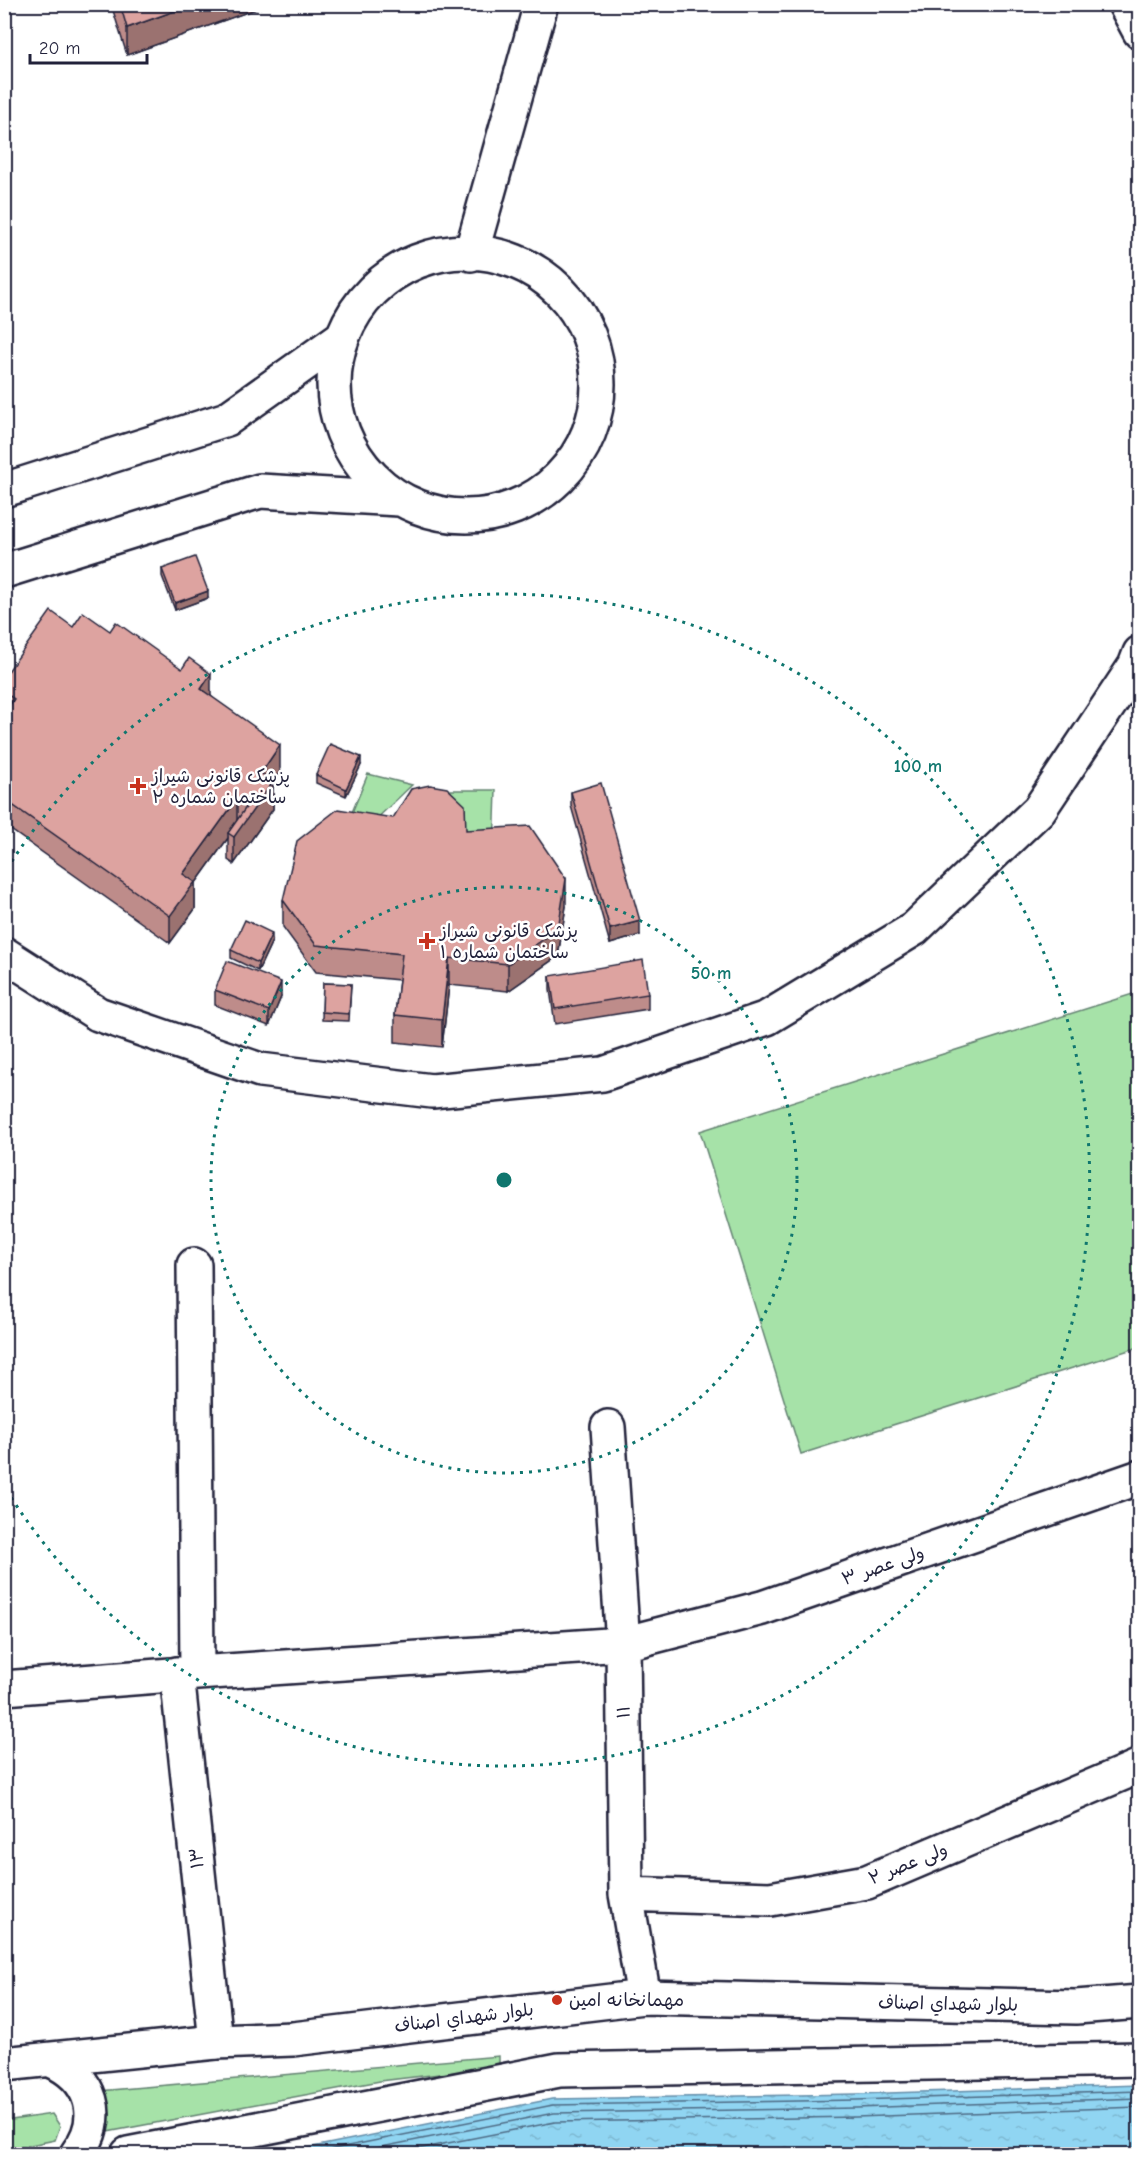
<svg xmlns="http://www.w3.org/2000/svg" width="1144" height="2159" font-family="'Comic Neue','Playpen Sans Arabic',sans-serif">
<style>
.green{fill:#a6e2a8;stroke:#648272;stroke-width:1.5}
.water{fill:url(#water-ripples);stroke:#648da9;stroke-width:1.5}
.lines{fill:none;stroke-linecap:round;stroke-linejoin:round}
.shore{stroke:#4e6a84;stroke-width:1.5}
.minor-casing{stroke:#22223b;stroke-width:38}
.primary-casing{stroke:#22223b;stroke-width:38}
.minor{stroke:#fff;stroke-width:33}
.primary{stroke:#fff;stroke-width:33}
.wall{fill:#be8c8a;stroke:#22223b;stroke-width:1.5}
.shaded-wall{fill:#9b7270;stroke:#22223b;stroke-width:1.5}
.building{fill:#dda3a0;stroke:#22223b;stroke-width:1.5}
.ring{fill:none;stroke:#0f766e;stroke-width:3;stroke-dasharray:3 6}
.poi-dot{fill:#c8321e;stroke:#fff;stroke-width:2}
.labels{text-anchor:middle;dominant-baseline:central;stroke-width:5;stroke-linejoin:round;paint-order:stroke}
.poi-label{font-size:18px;fill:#22223b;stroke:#fff;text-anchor:start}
.street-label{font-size:18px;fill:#22223b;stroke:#fff}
.centre{fill:#0f766e;stroke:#fff;stroke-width:3}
.ring-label{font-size:18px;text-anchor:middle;font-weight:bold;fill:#0f766e;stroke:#fff;stroke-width:5;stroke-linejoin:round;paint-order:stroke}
</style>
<defs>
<pattern id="water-ripples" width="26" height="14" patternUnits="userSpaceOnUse" patternTransform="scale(1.5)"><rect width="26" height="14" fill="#90d5f2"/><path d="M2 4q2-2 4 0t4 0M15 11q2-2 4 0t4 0" fill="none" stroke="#7cb7d0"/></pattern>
</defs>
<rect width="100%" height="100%" fill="#fff"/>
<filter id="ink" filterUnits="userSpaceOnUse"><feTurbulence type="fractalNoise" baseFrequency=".0167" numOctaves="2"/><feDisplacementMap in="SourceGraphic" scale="12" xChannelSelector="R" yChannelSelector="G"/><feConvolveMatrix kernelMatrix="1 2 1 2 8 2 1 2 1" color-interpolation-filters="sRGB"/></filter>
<g filter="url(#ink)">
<!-- green -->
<path class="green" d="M 368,774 L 412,785 L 370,825 L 348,822 Z
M 446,790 L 496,790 L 494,849 L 474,846 Z
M 1139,992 L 1139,1347 L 801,1454 L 700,1131 Z
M 499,2056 L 499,2067 L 380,2081 L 107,2132 L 109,2111 L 99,2091 Z
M 52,2114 L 60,2126 L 55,2140 L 5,2150 L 5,2121 Z"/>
<!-- water -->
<path class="water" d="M 1139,2085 L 1139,2154 L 278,2154 L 552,2099 L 856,2094 Z"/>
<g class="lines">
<!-- shore -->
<path class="shore" d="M 308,2154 L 553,2105 L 856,2100 L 1140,2091
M 346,2154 L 554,2113 L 856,2108 L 1140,2098
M 392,2154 L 555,2122 L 856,2117 L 1140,2107"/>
<!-- minor casing -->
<g class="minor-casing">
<path id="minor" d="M 1125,4 L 1140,32
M334 384a132 132 0 1 1 264 0a132 132 0 1 1-264 0Z
M 471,254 L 541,4
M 4,490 L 227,419 L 341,338
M 4,571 L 260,491 L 399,499
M 4,954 L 98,1014 L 260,1070 L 432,1091 L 603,1074 L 767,1018 L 914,929 L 1039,810 L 1135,666 L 1140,653
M 194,1265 L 197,1673
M 608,1427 L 623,1644 L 626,1894 L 644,1997
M 177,1674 L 216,2042
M 4,1688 L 197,1673 L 623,1644 L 762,1608 L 1140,1477
M 626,1894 L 770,1899 L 867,1882 L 1140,1766"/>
</g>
<!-- primary casing -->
<g class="primary-casing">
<path id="primary" d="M 51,2060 C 92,2078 105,2118 77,2154
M 4,2064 L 216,2042 L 293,2039 L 644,1997 L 1076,2007 L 1140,2002
M 128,2154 L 559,2070 L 1140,2059"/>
</g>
<!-- minor -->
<use href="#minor" class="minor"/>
<!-- primary -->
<use href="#primary" class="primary"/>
</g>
<!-- wall -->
<path class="wall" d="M 111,4 L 270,4 L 127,55 Z
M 162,569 L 208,598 L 175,610 L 162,576 Z
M 73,627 L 110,631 L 211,696 L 280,772 L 273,783 L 273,809 L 234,864 L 228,860 L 228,838 L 195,884 L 195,909 L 170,943 L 4,825 L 4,677 Z
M 361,765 L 346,796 L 316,783 L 316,775 Z
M 571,792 L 640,935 L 610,944 L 571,806 Z
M 466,830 L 566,906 L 558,956 L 508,991 L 449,985 L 442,1047 L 395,1042 L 395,1015 L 399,980 L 316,972 L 283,927 L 283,900 Z
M 272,941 L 258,971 L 231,958 L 231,950 Z
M 550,976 L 648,994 L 648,1009 L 555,1024 L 550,990 Z
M 323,983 L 351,984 L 349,1021 L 322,1020 Z
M 215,990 L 281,997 L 269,1026 L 215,1005 Z"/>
<!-- shaded-wall -->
<path class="shaded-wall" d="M 194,4 L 270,4 L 127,55 L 127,28 Z
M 208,591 L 208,598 L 175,610 L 175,603 Z
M 211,674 L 211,701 L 201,689 Z
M 280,745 L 280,772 L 273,783 L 273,809 L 234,864 L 234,837 L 261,773 Z
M 361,757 L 361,765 L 346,796 L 346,789 Z
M 237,799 L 237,825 L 228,833 L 228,838 L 195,884 L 195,909 L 170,943 L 170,916 L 183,874 Z
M 566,879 L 566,906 L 558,956 L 508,991 L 508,964 Z
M 640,921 L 640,935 L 610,944 L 610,929 Z
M 272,933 L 272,941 L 258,971 L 258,963 Z
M 449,958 L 449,985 L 442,1047 L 442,1020 Z
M 281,982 L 281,997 L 269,1026 L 269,1011 Z"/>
<!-- building -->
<path class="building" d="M 120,4 L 194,4 L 127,28 Z
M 195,557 L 208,591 L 175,603 L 162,569 Z
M 51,611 L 73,627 L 83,612 L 110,631 L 116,622 L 182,669 L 189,658 L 211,674 L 201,689 L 280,745 L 261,773 L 273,782 L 234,837 L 228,833 L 247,806 L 237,799 L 183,874 L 195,882 L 170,916 L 4,799 L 4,713 L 14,699 L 4,692 L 4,677 Z
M 330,744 L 361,757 L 346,789 L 316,775 Z
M 601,783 L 640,921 L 610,929 L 571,792 Z
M 430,785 L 447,788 L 465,805 L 466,830 L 530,826 L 566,879 L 558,929 L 508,964 L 449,958 L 442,1020 L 395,1015 L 402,954 L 316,945 L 283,900 L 297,841 L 338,809 L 393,818 L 411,789 Z
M 245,920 L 272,933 L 258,963 L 231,950 Z
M 643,960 L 648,994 L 555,1009 L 550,976 Z
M 227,961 L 281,982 L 269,1011 L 215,990 Z
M 323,983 L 351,984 L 349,1014 L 322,1012 Z"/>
</g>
<!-- distance rings -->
<g class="ring">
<circle cx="504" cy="1180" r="293"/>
<path d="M7 869A586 586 0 1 1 7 1491"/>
</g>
<!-- markers -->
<g class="poi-dot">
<path d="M135 777h6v6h6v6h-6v6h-6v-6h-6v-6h6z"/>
<path d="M424 932h6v6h6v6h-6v6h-6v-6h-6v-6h6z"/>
<circle cx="557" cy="2000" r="6"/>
</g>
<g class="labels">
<!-- poi labels -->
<g class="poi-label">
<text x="152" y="776">پزشک قانونی شیراز<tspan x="152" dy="21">ساختمان شماره ٣</tspan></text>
<text x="440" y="931">پزشک قانونی شیراز<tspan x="440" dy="21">ساختمان شماره ۱</tspan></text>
<text x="569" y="2000">مهمانخانه امین</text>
</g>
<!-- street labels -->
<g class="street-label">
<text transform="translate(883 1566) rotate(-19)">ولی عصر ۳</text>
<text transform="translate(624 1712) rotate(-91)">۱۱</text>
<text transform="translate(197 1858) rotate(-96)">۱۳</text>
<text transform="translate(908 1864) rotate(-22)">ولی عصر ۲</text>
<text transform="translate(948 2004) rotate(1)">بلوار شهداي اصناف</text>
<text transform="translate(464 2018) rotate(-7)">بلوار شهداي اصناف</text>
</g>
</g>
<circle cx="504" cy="1180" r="9" class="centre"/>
<g class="ring-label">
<text x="918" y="772">100 m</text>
<text x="711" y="979">50 m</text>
</g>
<!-- margin -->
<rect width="1144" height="2159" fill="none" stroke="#fff" stroke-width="24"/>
<rect x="12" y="12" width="1120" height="2135" fill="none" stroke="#22223b" stroke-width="2" filter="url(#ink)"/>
<!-- scale -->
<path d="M30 54v9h117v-9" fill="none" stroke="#22223b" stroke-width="3"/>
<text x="39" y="54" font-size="18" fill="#22223b" stroke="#ffffff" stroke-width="4.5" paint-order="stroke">20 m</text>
</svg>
